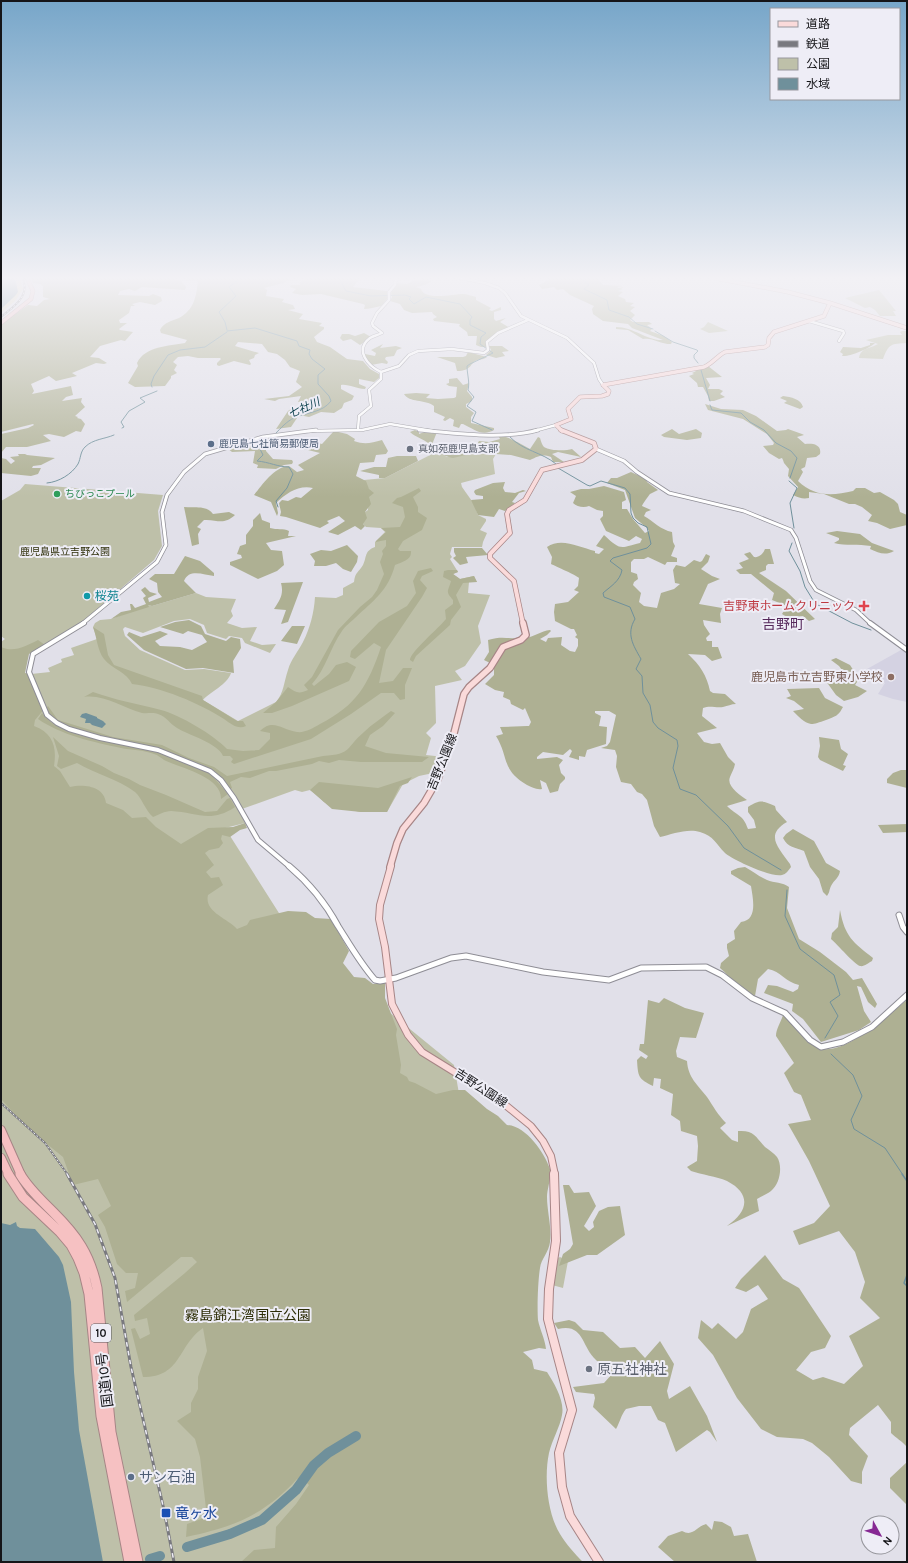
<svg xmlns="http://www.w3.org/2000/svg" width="908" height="1563" font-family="Karla,'Noto Sans JP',sans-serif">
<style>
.built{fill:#d4d2e2}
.green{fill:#bec0a9}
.forest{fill:#aeb093}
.sand{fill:#e2d8b3}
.water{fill:#6f909b}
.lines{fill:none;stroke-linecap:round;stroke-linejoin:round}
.stream-far1{stroke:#6f909b;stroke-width:1}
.stream{stroke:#6f909b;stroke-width:1.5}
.river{stroke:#6f909b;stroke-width:10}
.minor-far3-casing{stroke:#8e8d95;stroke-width:3.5}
.minor-far2-casing{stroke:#8e8d95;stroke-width:4.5}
.minor-far1-casing{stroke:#8e8d95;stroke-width:6}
.minor-casing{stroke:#8e8d95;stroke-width:7}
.major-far4-casing{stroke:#a78586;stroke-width:4.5}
.major-far3-casing{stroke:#a78586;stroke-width:5.5}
.major-far2-casing{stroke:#a78586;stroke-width:8}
.major-far1-casing{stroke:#a78586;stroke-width:8}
.major-casing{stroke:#a78586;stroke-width:10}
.highway-far2-casing{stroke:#a78586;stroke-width:4.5}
.highway-far1-casing{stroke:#a78586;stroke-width:10}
.highway-casing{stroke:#a78586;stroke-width:11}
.minor-far3{stroke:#fff;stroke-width:2.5}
.minor-far2{stroke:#fff;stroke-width:3}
.minor-far1{stroke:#fff;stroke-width:4}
.minor{stroke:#fff;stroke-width:5}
.major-far4{stroke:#fadada;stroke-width:3.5}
.major-far3{stroke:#fadada;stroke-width:4}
.major-far2{stroke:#fadada;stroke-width:5.5}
.major-far1{stroke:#fadada;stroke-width:6}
.major{stroke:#fadada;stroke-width:8}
.highway-far2{stroke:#f6c1c2;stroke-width:3.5}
.highway-far1{stroke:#f6c1c2;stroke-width:8}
.highway{stroke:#f6c1c2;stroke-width:9}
.rail-far1-casing{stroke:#79797f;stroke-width:2}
.rail-casing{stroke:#79797f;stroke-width:3}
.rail-far1{stroke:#eeedf6;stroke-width:1;stroke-dasharray:2;stroke-linecap:butt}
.rail{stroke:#eeedf6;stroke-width:1.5;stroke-dasharray:4.5;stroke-linecap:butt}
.service-dot{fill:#5c6f8a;stroke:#eeedf6;stroke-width:1.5}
.worship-dot{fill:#6b7280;stroke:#eeedf6;stroke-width:1.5}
.leisure-dot{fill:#2e9e5b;stroke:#eeedf6;stroke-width:1.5}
.culture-dot{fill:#0f9aa8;stroke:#eeedf6;stroke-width:1.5}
.health-dot{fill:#e0444e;stroke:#eeedf6;stroke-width:1.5}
.education-dot{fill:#8d6e63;stroke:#eeedf6;stroke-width:1.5}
.transit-dot{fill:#1a4fb4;stroke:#eeedf6;stroke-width:1.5}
.labels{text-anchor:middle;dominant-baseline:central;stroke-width:4;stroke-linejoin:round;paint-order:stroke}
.far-service-label{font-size:10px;fill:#4e5e75;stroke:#eeedf6;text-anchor:start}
.far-worship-label{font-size:10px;fill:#5b616d;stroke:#eeedf6;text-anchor:start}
.far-leisure-label{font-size:10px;fill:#27864d;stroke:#eeedf6;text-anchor:start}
.far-park-label{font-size:10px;fill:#2c2d06;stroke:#eeedf6}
.far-water-label{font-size:11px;font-style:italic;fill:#0c404d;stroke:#eeedf6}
.shield{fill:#eeedf6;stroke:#56565b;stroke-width:1}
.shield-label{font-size:11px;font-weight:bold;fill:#151518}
.culture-label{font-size:12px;fill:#0d838f;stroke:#eeedf6;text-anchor:start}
.health-label{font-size:12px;fill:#be3a42;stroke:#eeedf6;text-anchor:end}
.education-label{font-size:12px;fill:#785e54;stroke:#eeedf6;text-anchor:end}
.street-label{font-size:12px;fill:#151518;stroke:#eeedf6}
.quarter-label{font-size:14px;fill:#55285b;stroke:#eeedf6}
.near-park-label{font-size:14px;fill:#2c2d06;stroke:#eeedf6}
.near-worship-label{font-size:14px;fill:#5b616d;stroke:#eeedf6;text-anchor:start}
.near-street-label{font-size:14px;fill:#151518;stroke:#eeedf6}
.near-service-label{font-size:14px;fill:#4e5e75;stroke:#eeedf6;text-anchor:start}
.near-transit-label{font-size:14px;fill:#164399;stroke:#eeedf6;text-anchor:start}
</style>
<rect width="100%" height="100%" fill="#e1e0e9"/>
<!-- built -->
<path class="built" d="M 901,650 L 907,652 L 907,702 L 893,699 L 878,694 L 885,683 L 869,672 L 867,669 Z"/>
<!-- green -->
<path class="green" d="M 879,290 L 896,311 L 893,311 L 896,316 L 880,316 L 875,310 L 870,307 L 865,308 L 845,298 Z
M 708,322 L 728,331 L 709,333 L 700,329 L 704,327 Z
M 902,331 L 907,331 L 907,343 C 891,344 889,343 883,359 L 859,358 C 861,347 870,349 878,344 L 866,340 L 888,335 L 902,335 L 900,332 Z
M 491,449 L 496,454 L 493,459 L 495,474 L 461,483 L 462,487 L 474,504 L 478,515 L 486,519 L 486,521 L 480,530 L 487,533 L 483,542 L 482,547 L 452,547 L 450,554 L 452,557 L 450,559 L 458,572 L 453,574 L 460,579 L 474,576 L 477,582 L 469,582 L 468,593 L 490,595 L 478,626 L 481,643 L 465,666 L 455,671 L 462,680 L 435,686 L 436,723 L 426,733 L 431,738 L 426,755 L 444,757 L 438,772 L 419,776 L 403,784 L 387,812 L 360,812 L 330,805 L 324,802 L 317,795 L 310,790 L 302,792 L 295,790 L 239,810 L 245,823 L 225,828 L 291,932 L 454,1065 L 534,1524 L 575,1562 L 1,1562 L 1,642 L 5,639 L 1,636 L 1,501 L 20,490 L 25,484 L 163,495 L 158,511 L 162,546 L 154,560 L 74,629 L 45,645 L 25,647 L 12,701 L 42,710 L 46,707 L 31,674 L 50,672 L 48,668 L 62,662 L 61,659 L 74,655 L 71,648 L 97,639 L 93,627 L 95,623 L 100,620 L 111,619 L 148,605 L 152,606 L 196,593 L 206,597 L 236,599 L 231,611 L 233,616 L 227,623 L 242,628 L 257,627 L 250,641 L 262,645 L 276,644 L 270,653 L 245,643 L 242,638 L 229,636 L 226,639 L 207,633 L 204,625 L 190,619 L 174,621 L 143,633 L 125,627 L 123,629 L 125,636 L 140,650 L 185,670 L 204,669 L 231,673 C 227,685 211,691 203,700 L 238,721 L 276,702 C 284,693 284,681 288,670 C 291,659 298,652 303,642 C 310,628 314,613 315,597 L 336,598 L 343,595 L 343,588 L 354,582 C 355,572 359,572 363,565 C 367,557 364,551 375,547 L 375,542 L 385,532 L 381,528 L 366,527 L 363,524 L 365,512 L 368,510 L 369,490 L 364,480 L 385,478 L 434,453 L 440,453 L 447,457 Z
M 560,1257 L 568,1261 L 563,1288 L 552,1285 L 556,1259 Z"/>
<!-- forest -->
<path class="forest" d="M 31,278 L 173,278 L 181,281 L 186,287 L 185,290 L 142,287 L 135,291 L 129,289 L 120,291 L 118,295 L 149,296 L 153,294 L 161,297 L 162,301 L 155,305 L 140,302 L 132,304 L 135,306 L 131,306 L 129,313 L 119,320 L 120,323 L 127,323 L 119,329 L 120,330 L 133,332 L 125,341 L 121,340 L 100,346 L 90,357 L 99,358 L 107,363 L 104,364 L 96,363 L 72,373 L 77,376 L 56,381 L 49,376 L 31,384 L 34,391 L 32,394 L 71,386 L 73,395 L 66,397 L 62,401 L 82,398 L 81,402 L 85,407 L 75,416 L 78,417 L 77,418 L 81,419 L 85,424 L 81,432 L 76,431 L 64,437 L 49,434 L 43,435 L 51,441 L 27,447 L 6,447 L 1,453 L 1,434 L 28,428 L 34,425 L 33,424 L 1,432 L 1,324 L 28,305 L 37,306 L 44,300 L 50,299 L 43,297 L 43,286 L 40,284 L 33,283 Z
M 186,278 L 290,278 L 292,280 L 286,281 L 283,283 L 264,288 L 267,290 L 266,296 L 284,299 L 282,302 L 293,305 L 295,309 L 288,310 L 303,314 L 299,319 L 322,323 L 319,326 L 324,327 L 324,329 L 314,337 L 317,342 L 330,347 L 347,359 L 363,361 L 370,369 L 379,374 L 379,378 L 374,382 L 359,379 L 359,384 L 366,387 L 365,389 C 356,389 349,384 341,385 L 341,389 L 354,396 L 352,400 L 344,403 L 342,408 L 334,413 L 321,412 L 309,417 L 299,415 L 291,427 L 276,429 L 288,411 L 294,407 L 303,409 L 312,403 L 298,402 L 301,396 L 279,399 L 275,401 L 264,399 L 289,396 L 302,387 L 296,382 L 300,371 L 290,367 L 285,360 L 277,354 L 268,352 L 262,344 L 238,342 L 235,346 L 259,353 L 255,355 L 254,358 L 249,360 L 251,364 L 250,365 L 234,361 L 219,366 L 217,365 L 217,363 L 221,359 L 220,358 L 198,358 L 188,356 L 178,357 L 173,362 L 177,365 L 174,370 L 177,373 L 171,376 L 171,378 L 165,386 L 135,387 L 128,383 L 138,366 L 137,363 C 145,346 169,346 185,343 L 187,340 L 161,333 L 160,330 C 164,322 172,321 179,318 C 194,310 196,297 198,282 L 195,280 L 187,281 Z
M 302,278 L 360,278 L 353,287 L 387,291 L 388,298 L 381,306 C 375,307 369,309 364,309 L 365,305 L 363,304 L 321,294 L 302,295 L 292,293 L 296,289 L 290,287 L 291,285 L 300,285 L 300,282 L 305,279 Z
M 417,278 L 428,278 L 431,282 L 424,285 L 416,287 L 421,289 C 425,301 453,294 463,294 C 467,294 472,296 476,297 L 476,300 L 491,308 L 489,310 L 492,311 L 501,307 L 501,310 L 494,312 L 494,319 L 496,321 L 506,318 L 500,322 L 510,328 L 501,331 L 487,341 L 487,347 L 481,347 L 476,345 L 477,336 L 468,336 L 467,332 L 459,326 L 460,324 L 434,321 L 433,319 L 437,317 L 433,314 L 432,312 L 412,313 L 404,310 L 400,304 L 390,301 L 392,297 L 391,293 L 396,283 L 407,284 L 415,280 L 423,280 Z
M 552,278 L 597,278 L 603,285 L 623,286 L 617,287 L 619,288 L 624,287 L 621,289 L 623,289 L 618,291 L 623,292 L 618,296 L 625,299 L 626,302 L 634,303 L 630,306 L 635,307 L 630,311 L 635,315 L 630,320 L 633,322 L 649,322 L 652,324 L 647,325 L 652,329 L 650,331 L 664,336 L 672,342 L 671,344 C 660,344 652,337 643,339 L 628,330 L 616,329 L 616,327 C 634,327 647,341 663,340 L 632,328 L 628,324 L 603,321 L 593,314 L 592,309 L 594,306 L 570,295 L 563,289 L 557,290 L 554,287 L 542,289 L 539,285 Z
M 364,333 L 371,337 L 360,345 L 351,339 L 343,341 L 340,338 L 342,334 L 349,334 L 355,336 Z
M 870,343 L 875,343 C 870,348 850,357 842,356 L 843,354 L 840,352 L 843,347 L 861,348 L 870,345 Z
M 383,344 L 380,348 L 396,346 L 402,348 L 397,350 L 394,356 L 386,357 L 385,359 L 388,362 L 387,364 L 382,363 L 371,365 L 366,360 L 365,354 L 375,356 L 376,353 L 371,350 Z
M 489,346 L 502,346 L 509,351 L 502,352 L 505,356 L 496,358 L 486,355 L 491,350 Z
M 468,352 L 487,357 C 483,360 481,359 477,360 C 469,364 472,371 457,371 L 455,363 L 437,357 L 463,357 L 466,356 Z
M 708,366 L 722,377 L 706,378 L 710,385 L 708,389 L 719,389 L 723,391 L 720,394 L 725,397 L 714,401 L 709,401 L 708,396 L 703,387 L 698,387 L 697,383 L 689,376 L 694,374 L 692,373 L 696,371 L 694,369 Z
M 457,378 L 463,385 L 469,383 L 467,391 L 472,397 L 472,401 L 466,404 L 466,407 L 474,413 L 471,417 L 471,423 L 494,428 L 494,430 C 482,437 474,429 463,424 L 461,424 L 459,428 L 453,426 L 454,420 L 450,418 L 445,421 L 443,420 L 445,417 L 434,412 L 434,406 C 425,399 409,403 404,394 L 416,393 L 430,394 L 426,398 L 438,399 L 454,398 L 456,397 L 457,387 L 449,386 L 446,384 L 449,383 L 449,379 Z
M 783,396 C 791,397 801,399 803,407 L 800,409 L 784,403 L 787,401 L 780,398 Z
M 705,404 L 721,409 L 743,410 L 756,416 L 777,431 L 786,430 L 788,429 L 802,434 L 804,435 L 797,437 L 805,444 C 812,443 822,444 820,454 L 816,457 L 807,458 L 805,467 L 801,469 L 803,472 L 798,481 C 815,497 832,496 853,491 L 856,488 L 865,488 L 874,493 L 880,492 L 894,500 L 898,504 L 900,512 L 907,515 L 907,525 L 890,529 L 877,523 L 868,521 L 872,515 L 862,507 L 855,504 L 849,504 L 824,494 L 809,492 L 809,498 C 803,499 799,498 793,495 L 798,487 L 788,476 L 789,469 L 784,463 L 783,460 L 782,458 L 779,459 L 769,453 L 763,446 L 773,445 L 774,443 L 767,434 L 743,419 L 708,410 Z
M 672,429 L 679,434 L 696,429 L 702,433 L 701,438 L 687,440 L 664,437 L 661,435 Z
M 415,430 L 419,432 L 419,434 L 427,431 L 437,432 L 433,442 L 433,449 L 428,450 L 423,448 L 429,444 C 423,438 416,438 410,432 Z
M 334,431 L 347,434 L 355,439 L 354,441 C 365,445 371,443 382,440 L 388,451 L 386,454 L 376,455 L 374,462 L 360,463 L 356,476 L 366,481 L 369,489 L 374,493 L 369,497 L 371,504 L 365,512 L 367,518 L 363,524 L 365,526 L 361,530 L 355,526 L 338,535 L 328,532 L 345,521 L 339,516 L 327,521 L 329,523 L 320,528 L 286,517 L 280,516 L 281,512 L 279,503 L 282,500 L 288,501 L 296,497 L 301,498 L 313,488 C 298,485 287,493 276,503 L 278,513 L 277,516 L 271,502 L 254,495 C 263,484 274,467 289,466 L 297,472 L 304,470 L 298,465 L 320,453 L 292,446 L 295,442 L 308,437 L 312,439 L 311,441 L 322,444 Z
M 503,436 C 513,439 521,444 530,449 L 538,437 L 540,438 C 541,441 542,445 544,447 C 550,451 566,451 572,449 L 581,457 L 558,452 L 552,454 L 564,462 L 553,462 L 551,457 C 542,454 539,456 530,460 L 511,455 L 496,454 L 491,449 L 453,458 C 446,457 441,453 434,453 L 433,452 C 450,436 456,456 473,451 L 479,441 L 489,442 L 500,439 L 499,437 Z
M 267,437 L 275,437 L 280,440 L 278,443 L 266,449 L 266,451 L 273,459 L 292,460 L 293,462 L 292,464 L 284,465 L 276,469 L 257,468 L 258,465 L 253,463 L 255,451 L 232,452 L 227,448 C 238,445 249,448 260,444 L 262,439 Z
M 18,454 L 25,454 L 27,455 L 55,458 L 41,465 L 33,466 L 32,468 L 41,468 L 38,474 L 31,476 L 1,473 L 1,458 L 6,459 L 11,464 L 15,461 L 10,457 L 19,456 Z
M 397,456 L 416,456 L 418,461 L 385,478 L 379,478 L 379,475 L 360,471 L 374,467 L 386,467 L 388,458 Z
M 631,472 L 646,479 L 647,482 L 658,490 L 650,494 C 649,495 642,505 642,506 L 651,510 L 646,512 L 644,516 C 653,521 661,530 672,532 L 673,542 L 675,546 L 671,556 L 677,558 L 677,562 L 667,562 L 665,565 L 648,557 L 644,559 L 634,559 L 631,562 L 631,572 L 637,574 L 638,579 L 634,582 L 633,585 L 641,593 L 639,602 L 644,606 L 657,608 L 661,593 L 674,589 L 680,584 L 675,583 L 673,570 L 676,565 L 685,567 L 694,560 L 700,562 L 702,561 L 706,554 L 710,556 L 708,562 L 701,569 L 712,576 L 720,579 L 708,584 L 699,604 L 722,608 L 720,614 L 721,623 L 703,620 L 704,625 L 710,634 L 706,638 L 707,641 L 712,641 L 712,647 L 718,647 L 722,658 L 712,661 L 705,655 L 688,654 C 700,665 707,676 710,691 L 713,693 L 725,694 L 736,704 C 731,704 728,706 723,707 C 715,708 710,705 703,708 L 702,716 L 717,728 L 697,733 L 704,742 L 712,744 L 720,743 L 728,757 L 735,764 C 734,769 732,772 730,777 C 726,786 740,795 747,800 L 727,806 C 737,816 743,814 748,829 L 756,828 L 754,820 L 748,812 L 748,807 C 760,800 762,800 775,806 L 776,810 L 787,822 C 764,835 779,848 790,864 L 791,867 C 788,871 786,874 782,875 C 772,878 733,860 725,853 C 716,844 714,836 700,832 C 688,828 672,834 660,837 L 654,826 L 647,800 L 642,794 L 637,792 L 631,784 L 621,782 L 616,767 L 617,756 L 615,750 L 601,748 L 607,746 L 610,742 L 616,715 L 609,711 L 595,711 L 595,713 L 601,716 L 599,726 L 607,727 L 606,744 L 587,750 L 585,757 L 579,756 L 579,760 L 569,757 L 572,751 L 570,749 L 563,755 L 543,752 L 537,757 L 537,759 L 557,757 L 563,760 L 559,765 L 561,773 L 565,777 L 565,779 L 560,784 L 558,791 L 550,793 L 546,783 L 540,780 L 542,789 C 536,790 532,787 527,785 C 501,770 509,757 496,736 L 503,734 L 500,727 L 527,726 L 529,726 L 531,722 L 525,708 L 523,710 L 511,704 L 510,700 L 503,697 L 504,692 L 495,690 L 485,684 L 494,675 L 494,665 L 484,660 L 489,652 L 488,640 C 504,635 510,640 525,638 C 534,637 541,631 550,630 L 551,631 L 547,635 L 540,639 L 546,642 L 548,638 L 562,637 L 561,645 L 570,651 L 575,652 L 578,646 L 578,639 L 575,637 L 577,635 L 574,629 L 571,629 L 555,621 L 554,612 L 555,604 L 568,602 L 579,592 L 574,590 L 578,586 L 579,578 C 578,576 555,566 551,564 L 552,557 L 547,547 C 561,537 579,547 595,551 L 595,553 L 599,554 L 604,549 L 596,546 L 604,535 C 621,551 620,548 640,543 L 642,539 L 636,536 L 629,541 L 606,531 L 600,519 L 603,516 L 603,511 L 597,510 L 589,506 C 584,508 577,507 573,503 L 576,496 L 570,492 L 581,489 L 589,489 L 604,486 L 624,492 L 626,500 L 622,502 L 622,509 L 627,509 L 633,519 L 645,533 L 649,531 L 647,528 L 635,518 L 625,490 L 607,483 L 611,478 L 617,478 Z
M 505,482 L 503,488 L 505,492 L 515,493 L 523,490 L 526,491 L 519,493 L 512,502 L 515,503 L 505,511 L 499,509 L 494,517 L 478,515 L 471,500 L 483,499 L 483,496 L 476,495 L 474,492 L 475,490 L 493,483 Z
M 419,488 L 421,491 L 413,497 L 418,507 L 418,512 L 427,518 L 422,530 L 403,541 L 398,549 L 400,551 L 411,551 C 412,560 402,562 395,565 C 388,591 374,600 355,618 C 351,622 345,626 342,631 C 330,648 326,669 312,684 L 314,686 L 329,674 L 336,665 L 347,662 L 356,667 L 349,681 L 292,706 L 272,713 L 263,713 L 276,702 L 288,687 C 296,693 299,694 308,690 L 304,685 L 312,677 L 338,630 L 360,607 L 372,597 L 377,590 L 384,574 L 380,562 L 383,554 L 382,551 L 386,546 L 386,540 L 375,542 L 386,532 L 381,528 L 400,527 L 405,517 L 403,507 L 392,503 L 397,498 L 401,497 Z
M 184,507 C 194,508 207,505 213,514 L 229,512 L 235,515 C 223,526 217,519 204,520 L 197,527 L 201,529 L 198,534 L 199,544 L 192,546 Z
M 260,513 L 262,520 L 270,523 L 270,528 C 277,530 283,528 289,531 L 288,536 L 296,536 L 266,543 L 271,550 L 282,551 L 284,565 L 277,571 L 258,579 L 230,565 L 230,562 L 242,558 L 241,555 L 237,554 L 240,546 L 246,544 L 246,535 L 253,526 L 253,520 Z
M 837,531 L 860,534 L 872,543 L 894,551 C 885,556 879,553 870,549 L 871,546 C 858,544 846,546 834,543 L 839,540 L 839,538 L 826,533 Z
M 347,545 L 358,556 L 357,562 L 351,572 L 343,569 L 336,563 L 326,566 L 314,566 L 315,561 L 310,554 L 321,550 L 331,551 Z
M 454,548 L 482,548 L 488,555 L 466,557 L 468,563 L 460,565 L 453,558 L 456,556 L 454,552 Z
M 765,549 L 770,549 L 774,564 L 768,564 L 766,566 L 766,570 L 759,573 L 786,591 L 815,619 L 809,621 L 803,616 C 794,616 790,620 782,614 L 787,606 L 772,600 L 774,593 L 751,574 L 740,574 L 736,570 L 743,568 L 739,563 L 749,559 L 744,554 L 750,552 L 754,557 C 759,558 763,554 765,549 Z
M 185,556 L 200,561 L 214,573 L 214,576 C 204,575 189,568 184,581 L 196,593 L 152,606 L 148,605 L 149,607 L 111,619 L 121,612 L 131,610 L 130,604 L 132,604 L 135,608 L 146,604 L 143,598 L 146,596 L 141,590 L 145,587 L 150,592 L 157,594 L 148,598 L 149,602 L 162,597 L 158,592 L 157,583 L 149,579 L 155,574 L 174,574 Z
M 431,568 L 433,571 L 422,576 L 420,580 L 427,588 L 422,597 L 386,650 L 379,683 L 393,681 L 403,668 L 412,668 L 405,685 L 405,699 L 400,700 L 394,693 L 381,693 L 351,714 L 311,739 L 234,764 L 231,762 L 233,759 L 230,756 L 223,756 C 218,743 188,735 177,728 C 169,723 167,717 158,714 C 153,712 147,714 142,713 C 123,708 104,694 84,697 L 93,692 C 115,700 138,704 161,710 C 180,715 214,735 227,749 L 243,751 L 259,750 L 270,739 L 270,733 L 260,731 C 273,718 282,730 297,732 C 305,733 313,728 320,724 C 357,705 368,685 381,647 L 374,643 L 355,659 L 350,657 L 351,651 L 379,622 L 407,606 L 416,593 L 413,581 L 418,571 Z
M 448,570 L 457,570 L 458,572 L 453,574 L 460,579 L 474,576 L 477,582 L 463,583 L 456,595 L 461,607 L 451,620 L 450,625 L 416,656 L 413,662 L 410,660 C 410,652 439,628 446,619 L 445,610 L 453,604 L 453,600 C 445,591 448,592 451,581 L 443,577 L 444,571 Z
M 303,582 L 288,622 L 281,624 L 286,610 L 274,609 C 280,600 284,594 281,583 Z
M 189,620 L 201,626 L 205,634 L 226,641 L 231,637 L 240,639 L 241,648 L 233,661 L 234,673 L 203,668 L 186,669 L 144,650 L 127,635 L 129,632 L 141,637 L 160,631 L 168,634 L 155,641 L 160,646 L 180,647 L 192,650 L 207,642 L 202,635 L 188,631 L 183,634 L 160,627 L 175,622 Z
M 292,626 L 305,626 L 297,644 L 281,641 Z
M 93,627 L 104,634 L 108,655 L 114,665 L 202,696 L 203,700 L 237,721 L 243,721 L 246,726 C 238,730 231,724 224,719 C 199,703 161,687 132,684 C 127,672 112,669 104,659 C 97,650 97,637 93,627 Z
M 38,640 L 45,645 L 29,654 L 25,673 L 31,674 L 46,707 L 35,720 L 34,726 C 53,733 57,747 54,766 L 60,771 L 70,787 C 84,784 104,786 106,803 L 123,810 L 132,818 L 146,817 L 156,827 L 181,844 L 208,828 L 233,827 L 245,823 L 247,828 L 240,830 L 230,837 L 222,835 L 221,839 L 223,843 L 219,848 L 209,850 L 205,853 L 214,865 L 206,872 L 211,878 L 219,877 L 223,885 L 208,895 C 204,912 227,918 237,929 L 247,925 L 250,920 L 288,911 L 306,912 L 315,918 L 331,919 L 349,951 L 343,963 L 354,977 L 365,978 L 373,984 L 385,983 L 385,998 L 397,1029 L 396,1035 L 401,1065 L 400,1073 L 407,1077 L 409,1081 L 415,1083 L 436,1094 L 453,1090 L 465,1090 L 487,1109 L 498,1116 L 507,1125 C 526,1126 544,1152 550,1169 C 552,1177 547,1188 547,1197 C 547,1211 552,1228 550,1242 C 549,1252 541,1259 540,1268 C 538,1280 537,1308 538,1320 C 540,1330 545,1339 546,1349 L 539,1348 L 523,1352 L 532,1360 L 534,1369 L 547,1372 C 554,1383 565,1401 562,1415 C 560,1427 552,1440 549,1453 C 544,1476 547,1513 560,1534 C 566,1544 575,1554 583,1562 L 241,1562 L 254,1550 L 275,1548 L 276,1527 L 296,1504 L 309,1485 L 302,1478 L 297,1479 C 263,1516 233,1527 186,1537 L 187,1524 L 207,1517 L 200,1457 L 195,1439 L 177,1421 L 191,1412 L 191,1403 L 198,1389 L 198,1377 L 207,1351 L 203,1328 C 177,1346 182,1377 143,1377 L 131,1329 L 135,1328 L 140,1339 L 150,1334 L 147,1318 L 135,1321 L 134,1315 L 185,1273 L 197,1262 L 192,1257 L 181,1257 L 127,1302 L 125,1291 L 135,1288 L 138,1273 L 126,1273 L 117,1264 L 105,1227 L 98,1215 L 111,1206 L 98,1179 L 73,1185 L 63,1157 L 27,1128 L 1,1099 L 1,647 C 14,653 26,646 38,640 Z
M 836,658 L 850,665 L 859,679 L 855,685 L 867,691 L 858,697 L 844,701 L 836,695 L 823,677 L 839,672 L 842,670 L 839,666 L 831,660 Z
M 819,688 L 825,698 L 843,707 C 841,710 840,713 837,715 C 835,717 814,725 811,724 C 804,723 798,716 793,711 L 804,709 L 794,701 L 786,698 L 791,696 L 787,689 Z
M 48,706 L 58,720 L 113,737 L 162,745 L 189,758 L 214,767 L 227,776 L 323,756 C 353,754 345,748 364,732 C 372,724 382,718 391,711 L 395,713 L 383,726 L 370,735 L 365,746 L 386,753 L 429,757 L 422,762 L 361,762 L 339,760 L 329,763 L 319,761 L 312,764 L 276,771 L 269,771 L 250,778 L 241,777 L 230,782 L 232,788 L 230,789 L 215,773 L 158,749 L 111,739 L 75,729 L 50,717 L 45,709 Z
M 42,713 L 52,723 L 61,727 L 157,751 L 209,772 L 228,794 L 221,799 C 222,777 181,768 164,760 C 161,758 158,755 154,754 C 144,750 131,750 121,748 C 93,742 61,735 38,719 Z
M 53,737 L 68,751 L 102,766 L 114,773 L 129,779 L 140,785 L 166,795 L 205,812 L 217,811 L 227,799 L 230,798 L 235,807 C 210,824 196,812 171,811 C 165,811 158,815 153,817 C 145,810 142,798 135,792 C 118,779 95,774 77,763 L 61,769 L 57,766 L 59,756 Z
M 819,737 L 839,740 L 841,749 L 848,754 L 843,765 L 846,766 L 843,771 L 820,760 L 818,757 L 820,746 Z
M 901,770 L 907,770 L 907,788 L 887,783 L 887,779 L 893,773 Z
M 412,777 L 408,783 L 400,786 L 387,812 L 361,812 L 332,809 L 310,790 L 319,782 L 378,788 Z
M 907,824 L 907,832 L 883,833 L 878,825 Z
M 793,829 L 814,841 L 826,863 L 840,871 C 839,878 834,880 831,886 C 829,890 830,892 827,896 L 823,892 L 819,879 L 810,867 L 804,851 C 795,847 788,848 783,838 L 786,834 Z
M 745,867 C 752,871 760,877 767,880 C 774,883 783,882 789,887 L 787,908 L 799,939 L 820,952 L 846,972 L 853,980 L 862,978 L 877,1004 L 875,1008 L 868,1002 L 861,987 L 857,986 L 864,1011 L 871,1022 L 859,1030 L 821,1042 L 803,1019 L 792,1011 L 793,1004 L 764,993 L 768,985 L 777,986 L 793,992 L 798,989 L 799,985 C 785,982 781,971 768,969 L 758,979 L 755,996 C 739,991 732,978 720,968 L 721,963 L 729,956 L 727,948 L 727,944 L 735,939 L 734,931 L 741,922 C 758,920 753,899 751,886 L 731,874 L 731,871 L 738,868 Z
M 840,910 C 845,937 853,942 873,958 L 872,961 C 868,963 864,967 860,966 C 854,964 838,945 831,939 L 832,933 L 838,927 Z
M 664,998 L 685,1008 L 704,1013 L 696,1038 L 680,1037 L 676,1051 L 677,1057 L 687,1061 C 688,1078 698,1085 707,1097 C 713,1106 718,1115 726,1123 L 720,1128 L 732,1140 L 738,1142 L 738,1131 C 754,1130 755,1136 765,1147 C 769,1150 774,1153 777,1157 C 783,1166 780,1184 771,1191 C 767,1194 762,1196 757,1199 L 759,1211 L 727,1226 C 748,1212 752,1194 727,1181 C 716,1176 702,1175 691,1171 L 687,1167 L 697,1161 L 698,1146 L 697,1136 L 681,1131 L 680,1121 L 671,1115 L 673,1094 L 660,1088 L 661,1079 L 654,1078 L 653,1086 C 638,1079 638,1076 637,1060 L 641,1056 L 646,1059 L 648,1056 L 639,1050 L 640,1044 L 644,1044 L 648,1000 L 659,1003 Z
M 907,1000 L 907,1447 C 902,1441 896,1438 891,1433 L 891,1422 L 878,1405 L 850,1428 L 849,1435 L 868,1456 L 862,1472 L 862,1484 L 851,1481 L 829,1457 L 812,1443 L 803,1439 L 777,1437 L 761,1429 L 737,1398 L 713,1355 L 698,1338 L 701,1320 L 712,1329 L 718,1323 L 736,1339 L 743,1332 L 751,1309 L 768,1299 L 758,1285 L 746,1292 L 735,1288 L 741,1279 L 765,1255 L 783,1279 L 799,1288 L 831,1336 L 825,1348 L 811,1352 L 796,1370 L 813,1380 L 823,1377 L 844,1384 L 863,1366 L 849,1336 L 880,1318 L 860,1298 L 865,1282 L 855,1252 L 839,1231 L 799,1245 L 793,1231 L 814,1223 L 830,1206 L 809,1161 L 788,1124 L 811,1120 L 801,1095 L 794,1092 L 784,1073 L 794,1063 L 776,1036 C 776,1029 781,1022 783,1015 C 795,1022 802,1037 813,1045 C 837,1064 889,1014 907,1000 Z
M 563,1185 L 569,1185 L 574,1193 L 589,1192 L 596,1206 L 584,1226 L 589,1231 L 594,1227 L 593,1222 L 599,1211 L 608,1207 L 620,1206 L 625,1235 L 597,1255 L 587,1255 L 559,1266 L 563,1254 L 570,1249 L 573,1244 Z
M 569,1320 L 575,1322 L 583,1330 L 603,1332 L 620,1348 L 635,1347 L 645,1358 L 660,1341 L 674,1364 L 667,1391 L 669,1399 L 690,1386 L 707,1416 L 717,1442 L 710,1432 L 707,1430 L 676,1452 L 665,1423 L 658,1420 L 651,1406 L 639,1406 L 626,1409 C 621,1415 620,1422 616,1429 L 593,1407 L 595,1398 L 594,1394 L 576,1392 L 573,1387 L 604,1383 L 612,1374 C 605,1362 603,1367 596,1360 C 581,1346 584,1323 558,1329 L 554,1323 Z
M 907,1462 L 907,1505 L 890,1488 L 890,1478 Z
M 714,1521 L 722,1522 L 731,1527 L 734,1536 L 748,1534 L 757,1562 L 675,1562 L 658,1547 L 668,1536 L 682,1531 C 693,1537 696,1527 706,1524 L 712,1530 Z"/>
<!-- sand -->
<path class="sand" d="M 16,278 L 20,278 L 23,289 L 15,301 L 1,313 L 1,309 C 14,296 18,297 16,278 Z"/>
<!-- water -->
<path class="water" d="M 1,278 L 15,278 L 18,292 L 15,296 L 1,309 Z
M 86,713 L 97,717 L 97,718 L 103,721 L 106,724 L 102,728 L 92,725 L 90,723 L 85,723 L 86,719 L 80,717 L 82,714 Z
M 16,1222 L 17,1226 L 20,1228 L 35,1229 L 59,1257 L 63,1265 L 71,1302 L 74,1372 L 79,1430 L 103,1562 L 1,1562 L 1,1223 L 10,1225 Z"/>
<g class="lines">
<!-- stream-far1 -->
<path class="stream-far1" d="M 339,278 L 346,291 L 371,296 L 405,295 L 411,297 L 409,299 L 414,304 L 426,297 L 460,304 L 472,317 L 470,320 L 470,325 L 486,333 L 481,337 L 480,344 L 493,353 L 470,364 L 467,366 C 467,374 470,382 468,390 L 474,397 L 467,406 L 476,412 L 472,421 L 492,430
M 581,278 L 589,285 L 584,289 L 607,300 L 609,310 L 629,317 L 637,324 L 653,329
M 227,330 L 225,322 L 219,312 L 236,296 L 229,287 L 236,282 L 238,278
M 227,331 L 255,328 L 297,341 L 299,346 L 310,350 L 309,354 L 312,359 L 325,369 L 318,375 L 318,384 L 329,396 L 331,401 C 322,413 307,412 294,418 C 287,421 281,428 275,434
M 655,331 L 673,342 L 697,350 L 698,351 L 694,355 L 694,358 L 698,363
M 701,370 L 710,401
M 152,387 L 151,384 L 154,376 L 168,355 L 180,350 L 205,347 L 227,332
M 710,405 L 712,410 L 741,413 L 750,422 L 764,430 L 776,443 L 791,451 L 797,458 L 790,478
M 122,428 L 124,427 L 121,422 L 129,411 L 145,402 L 140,398 L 157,391
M 510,437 C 523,451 542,452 556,464
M 270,438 L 267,444 L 259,447 L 263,455 L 257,461 C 269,462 278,467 289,467 L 293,474 L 287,488 L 276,501 L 278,507
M 558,468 L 587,485 L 590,486 L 601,481 L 625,488 L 630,494 L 631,513 L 633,518 L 638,523 L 647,527 L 651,544 L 647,548 L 613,558 L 610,561 L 622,570 C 620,581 611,586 603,593 L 604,597 L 630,607 L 635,619 C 626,634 633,645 641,659 L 636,669 L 642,676 L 643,693 L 650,705 L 653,722 L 658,728 L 677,740 L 678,746 L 673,768 L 680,789 L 696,795 L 728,826 L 744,848 L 781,870
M 789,481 L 797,488 L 790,503 L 794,528
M 47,483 C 59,482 72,474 78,464 C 81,458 80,452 85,447 C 93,439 105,439 114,435
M 792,543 L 789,551 L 800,571 L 805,587 L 813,600
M 814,603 L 852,623 L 871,630
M 787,890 L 785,916 L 800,949 L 834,975 L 840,995 L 830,1002 L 838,1016 L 825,1038
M 831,1054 L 853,1075 L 862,1096 L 851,1120 L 854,1129 L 885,1148 L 903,1175"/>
<!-- stream -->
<path class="stream" d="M 902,1174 L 907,1181
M 907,1275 L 904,1283 L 907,1286"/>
<!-- river -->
<path class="river" d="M 187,1547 L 230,1534 L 262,1520 L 296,1490 L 314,1465 L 328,1453 L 356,1436
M 150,1559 L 160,1556"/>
<!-- minor-far3 casing -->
<g class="minor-far3-casing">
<path id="minor-far3" d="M 396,278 L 395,285 L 389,292 L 389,300 L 377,313 L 372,323 L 373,326 L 382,333 C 378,335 373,336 370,338 C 354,350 368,366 381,372 L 399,366 L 409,355 L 418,351 L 452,349 L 484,353 L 488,350 L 487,342 L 498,333 L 528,320
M 460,278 L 485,283 L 499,288 L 505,293 L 521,316 L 567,338 L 594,363 L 599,379 L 603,385
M 809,321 L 843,331 L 844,333 L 839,341
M 358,430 L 359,416 L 371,406 L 369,390 L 381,379 L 381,372
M 308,431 L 362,430 L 390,424 L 432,431
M 534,431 L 556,425"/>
</g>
<!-- minor-far2 casing -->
<g class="minor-far2-casing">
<path id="minor-far2" d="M 419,430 C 456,433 502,440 538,430
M 596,449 L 624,461 L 637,472 L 669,493 L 744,511 L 791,530 L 796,538 L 810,581 L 816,590 L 856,610 L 871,624
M 82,624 L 157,562 L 166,545 L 162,512 L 167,495 L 184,472 L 205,454 L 263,437 L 316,430"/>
</g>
<!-- minor-far1 casing -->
<g class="minor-far1-casing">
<path id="minor-far1" d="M 84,623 L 33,654 L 29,672 L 47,715 L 57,723 L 69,729 L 100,738 L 158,750 L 210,771 L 221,780 L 234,798 L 258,840 L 290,867
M 870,623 L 907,650"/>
</g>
<!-- minor casing -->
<g class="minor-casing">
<path id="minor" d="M 289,866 C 308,882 326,904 338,926 C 350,945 360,963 375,980 L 380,981 L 396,978 L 451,958 L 466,956 L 543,972 L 609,980 L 641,968 L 706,967 L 722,975 L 752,998 L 785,1013 L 810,1040 L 821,1047 L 843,1042 L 872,1027 L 907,995
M 899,915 L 903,927 L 907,932"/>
</g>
<!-- major-far4 casing -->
<g class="major-far4-casing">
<path id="major-far4" d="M 714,278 L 788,292 L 830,303 L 907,328
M 603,385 L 704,367 C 713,363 717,356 725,352 L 765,347 L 768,345 L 769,338 L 774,332 L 824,316 L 830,303
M 562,431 L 556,425 L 571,419 L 568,409 L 580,397 L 602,396 L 608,394 L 609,391 L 603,385"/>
</g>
<!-- major-far3 casing -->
<g class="major-far3-casing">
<path id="major-far3" d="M 523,624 L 514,581 L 490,558 L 490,554 L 510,533 L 507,514 L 509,510 L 525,500 L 542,470 L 582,460 L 596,449 L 594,443 L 561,430"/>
</g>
<!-- major-far2 casing -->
<g class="major-far2-casing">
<path id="major-far2" d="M 390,867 L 397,843 L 403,829 L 424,803 L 438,779 L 453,737 L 464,694 L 469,687 L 490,668 L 503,647 L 521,640 L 526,635 L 523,623"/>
</g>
<!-- major-far1 casing -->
<g class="major-far1-casing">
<path id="major-far1" d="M 391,866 L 380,905 L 379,919 L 385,947 L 392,1004 L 408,1035 L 422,1052 L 498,1099 L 531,1126 L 543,1141 L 551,1156 L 555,1175"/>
</g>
<!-- major casing -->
<g class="major-casing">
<path id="major" d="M 554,1174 L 556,1241 L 549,1289 L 548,1319 L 572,1410 L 559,1453 L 562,1487 L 570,1516 L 599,1562"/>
</g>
<!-- highway-far2 casing -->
<g class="highway-far2-casing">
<path id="highway-far2" d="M 1,323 L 31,299 L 33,291 L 27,278"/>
</g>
<!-- highway-far1 casing -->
<g class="highway-far1-casing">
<path id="highway-far1" d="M 1,1130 L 21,1175
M 1,1158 L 9,1175"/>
</g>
<!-- highway casing -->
<g class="highway-casing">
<path id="highway" d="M 8,1174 L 23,1197 L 60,1232 L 71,1245 L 78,1258 L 84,1273 L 89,1294 L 101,1416 L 129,1562
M 20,1174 C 28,1188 41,1200 53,1212 C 77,1236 90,1254 97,1288 L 111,1432 L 138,1562"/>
</g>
<!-- minor-far3 -->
<use href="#minor-far3" class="minor-far3"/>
<!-- minor-far2 -->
<use href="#minor-far2" class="minor-far2"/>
<!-- minor-far1 -->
<use href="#minor-far1" class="minor-far1"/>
<!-- minor -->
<use href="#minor" class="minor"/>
<!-- major-far4 -->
<use href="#major-far4" class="major-far4"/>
<!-- major-far3 -->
<use href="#major-far3" class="major-far3"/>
<!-- major-far2 -->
<use href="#major-far2" class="major-far2"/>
<!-- major-far1 -->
<use href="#major-far1" class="major-far1"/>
<!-- major -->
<use href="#major" class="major"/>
<!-- highway-far2 -->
<use href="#highway-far2" class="highway-far2"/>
<!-- highway-far1 -->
<use href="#highway-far1" class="highway-far1"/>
<!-- highway -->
<use href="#highway" class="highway"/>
<!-- rail-far1 casing -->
<g class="rail-far1-casing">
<path id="rail-far1" d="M 1,317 C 14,306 30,297 23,278
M 1,1103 L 45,1143 L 68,1175"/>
</g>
<!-- rail casing -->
<g class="rail-casing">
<path id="rail" d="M 67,1174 L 95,1224 L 115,1278 L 131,1367 L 164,1510 L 174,1562"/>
</g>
<!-- rail-far1 -->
<use href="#rail-far1" class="rail-far1"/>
<!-- rail -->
<use href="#rail" class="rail"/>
</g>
<!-- sky -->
<linearGradient id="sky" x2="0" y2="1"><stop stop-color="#77a6c9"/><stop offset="0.56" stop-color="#f2f1f5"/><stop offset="1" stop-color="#f2f1f5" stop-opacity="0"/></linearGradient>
<rect width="908" height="497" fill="url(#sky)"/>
<!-- markers -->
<g class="service-dot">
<circle cx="211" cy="444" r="4"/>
<circle cx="131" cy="1477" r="4"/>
</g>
<g class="worship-dot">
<circle cx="410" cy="449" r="4"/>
<circle cx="589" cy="1369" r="4"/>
</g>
<circle class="leisure-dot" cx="57" cy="494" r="4"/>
<circle class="culture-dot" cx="87" cy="596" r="4"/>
<path class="health-dot" d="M862 600h4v4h4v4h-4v4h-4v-4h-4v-4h4z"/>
<circle class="education-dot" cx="891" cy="677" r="4"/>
<rect class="transit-dot" x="161" y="1508" width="10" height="10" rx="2"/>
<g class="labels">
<!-- far-service labels -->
<g class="far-service-label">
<text x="219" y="444">鹿児島七社簡易郵便局</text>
</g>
<!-- far-worship labels -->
<g class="far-worship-label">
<text x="418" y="449">真如苑鹿児島支部</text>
</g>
<!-- far-leisure labels -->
<g class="far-leisure-label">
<text x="65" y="494">ちびっこプール</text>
</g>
<!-- far-park labels -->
<g class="far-park-label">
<text x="65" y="552">鹿児島県立吉野公園</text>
</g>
<!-- far-water labels -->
<g class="far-water-label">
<text transform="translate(304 408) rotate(-24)">七社川</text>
</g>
<!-- shield labels -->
<rect class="shield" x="91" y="1324" width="20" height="18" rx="3"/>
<g class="shield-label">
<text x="101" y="1333">10</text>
</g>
<!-- culture labels -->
<g class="culture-label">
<text x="95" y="596">桜苑</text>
</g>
<!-- health labels -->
<g class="health-label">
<text x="855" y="606">吉野東ホームクリニック</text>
</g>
<!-- education labels -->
<g class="education-label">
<text x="883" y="677">鹿児島市立吉野東小学校</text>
</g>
<!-- street labels -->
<g class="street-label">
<text transform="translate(442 762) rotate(-68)">吉野公園線</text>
<text transform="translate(481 1088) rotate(33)">吉野公園線</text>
</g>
<!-- quarter labels -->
<g class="quarter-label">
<text x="783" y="624">吉野町</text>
</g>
<!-- near-park labels -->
<g class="near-park-label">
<text x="248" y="1315">霧島錦江湾国立公園</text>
</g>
<!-- near-worship labels -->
<g class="near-worship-label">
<text x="597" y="1369">原五社神社</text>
</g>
<!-- near-street labels -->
<g class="near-street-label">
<text transform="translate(105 1380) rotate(-97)">国道10号</text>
</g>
<!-- near-service labels -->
<g class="near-service-label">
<text x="139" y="1477">サン石油</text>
</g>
<!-- near-transit labels -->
<g class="near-transit-label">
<text x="175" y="1513">竜ヶ水</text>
</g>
</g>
<!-- border -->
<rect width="908" height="1563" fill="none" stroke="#151518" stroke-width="4"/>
<!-- legend -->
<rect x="770" y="8" width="130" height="92" fill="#eeedf6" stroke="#97979d"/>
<rect x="778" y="21" width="20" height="6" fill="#fadada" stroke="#97979d"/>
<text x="806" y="28" font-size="12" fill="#151518">道路</text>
<rect x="778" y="41" width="20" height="6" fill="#79797f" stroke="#97979d"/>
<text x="806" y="48" font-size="12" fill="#151518">鉄道</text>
<rect x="778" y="58" width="20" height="12" fill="#bec0a9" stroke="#97979d"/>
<text x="806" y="68" font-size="12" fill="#151518">公園</text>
<rect x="778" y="78" width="20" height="12" fill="#6f909b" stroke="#97979d"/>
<text x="806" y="88" font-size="12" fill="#151518">水域</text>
<!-- north arrow -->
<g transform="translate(880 1535) rotate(130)"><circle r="19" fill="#eeedf6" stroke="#97979d"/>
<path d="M0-3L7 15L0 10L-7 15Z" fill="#862893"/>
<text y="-6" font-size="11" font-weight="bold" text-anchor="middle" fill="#151518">N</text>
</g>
</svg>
